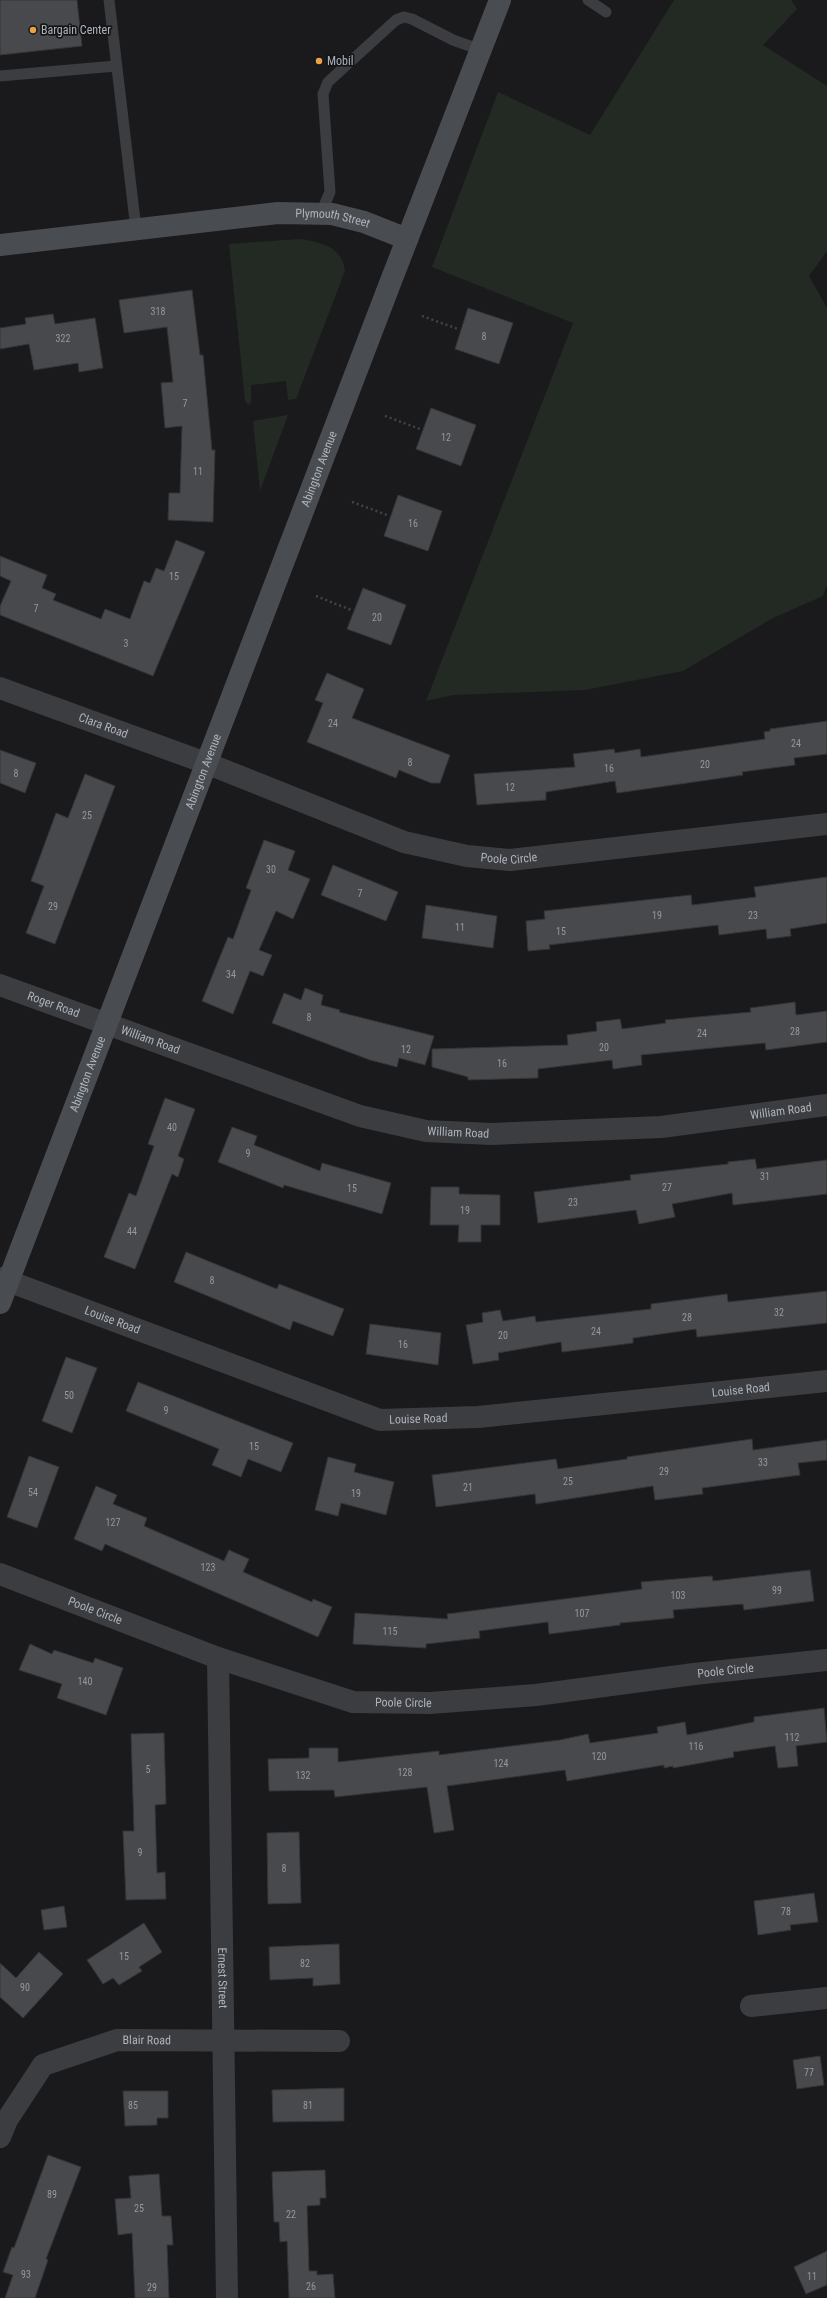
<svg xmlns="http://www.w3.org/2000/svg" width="827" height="2298" font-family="'Roboto Condensed',sans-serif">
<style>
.green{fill:#222a23}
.building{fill:#47494c;stroke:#343538}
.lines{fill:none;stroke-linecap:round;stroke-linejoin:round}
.path{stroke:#414448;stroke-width:2.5;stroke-dasharray:2 3;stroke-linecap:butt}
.lane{stroke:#3b3d41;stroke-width:11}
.street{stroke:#3b3d41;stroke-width:22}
.secondary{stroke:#494c51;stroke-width:22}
.poi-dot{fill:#e9a245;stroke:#151517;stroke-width:1.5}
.labels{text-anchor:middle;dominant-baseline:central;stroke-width:3.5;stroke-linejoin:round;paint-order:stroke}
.number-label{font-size:10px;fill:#94989f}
.poi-label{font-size:12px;fill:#adb3bb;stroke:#151517;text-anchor:start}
.street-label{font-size:12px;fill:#adb3bb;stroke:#151517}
</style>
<rect width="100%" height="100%" fill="#1a1a1c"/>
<!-- green -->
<path class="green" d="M 674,0 L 791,0 L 797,9 L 763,45 L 827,86 L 827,251 L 809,276 L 827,308 L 827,585 L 823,596 L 773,618 L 683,671 L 585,690 L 453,695 L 426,701 L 573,323 L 432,267 L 498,92 L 590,135 Z
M 299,239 C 319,241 343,247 345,271 L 296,399 L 288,400 L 286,381 L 251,385 L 251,402 L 248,405 L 245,401 L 229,244 Z
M 288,415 L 260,491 L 253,421 Z"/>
<!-- building -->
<path class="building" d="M 0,0 L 77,0 L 82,46 L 0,55 Z
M 192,290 L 200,355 L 203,355 L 212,450 L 215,450 L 213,522 L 168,520 L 169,493 L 180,493 L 182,426 L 165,428 L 161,383 L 173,382 L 167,327 L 124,333 L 119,300 Z
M 468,308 L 513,323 L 499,364 L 455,349 Z
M 53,314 L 55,324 L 95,318 L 103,368 L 79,372 L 78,363 L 34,370 L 29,344 L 0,349 L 0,328 L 26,324 L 25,318 Z
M 431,408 L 476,425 L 461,466 L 416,449 Z
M 398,495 L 442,511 L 428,551 L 384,536 Z
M 176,540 L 205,552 L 153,676 L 0,615 L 0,606 L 11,581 L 0,576 L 0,556 L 47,575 L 42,588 L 56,594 L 53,600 L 101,619 L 105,609 L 130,619 L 144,581 L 150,583 L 156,568 L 164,571 Z
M 363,588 L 406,605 L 391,645 L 347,629 Z
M 327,673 L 364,689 L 352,718 L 450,755 L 440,783 L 431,783 L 399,770 L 396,778 L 307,742 L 323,703 L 315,700 Z
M 827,721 L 827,754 L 794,758 L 795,765 L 742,772 L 743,775 L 617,793 L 615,781 L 546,792 L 546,800 L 477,805 L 474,774 L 575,767 L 573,754 L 614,749 L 615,753 L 640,749 L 641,757 L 765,739 L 764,732 L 770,731 L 770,729 Z
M 0,750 L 36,763 L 25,793 L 0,783 Z
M 85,774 L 115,786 L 55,944 L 26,933 L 44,886 L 31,881 L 56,813 L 68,818 Z
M 264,840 L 295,851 L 288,870 L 310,879 L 293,919 L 276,911 L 259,950 L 272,955 L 263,976 L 250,971 L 233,1014 L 202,1001 L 228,937 L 233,939 L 251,890 L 246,888 Z
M 333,865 L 398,892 L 386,921 L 321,895 Z
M 827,877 L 827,923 L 790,929 L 791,936 L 767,939 L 766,929 L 719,935 L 718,925 L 549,945 L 550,949 L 528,951 L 526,921 L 545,919 L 544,911 L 691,895 L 692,905 L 756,897 L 754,887 Z
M 426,905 L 497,916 L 493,948 L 422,938 Z
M 305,988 L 323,995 L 321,1005 L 340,1010 L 339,1012 L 434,1036 L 425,1065 L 399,1058 L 397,1067 L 370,1060 L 272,1023 L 284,993 L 301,1000 Z
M 795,1002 L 796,1015 L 827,1011 L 827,1042 L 766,1050 L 765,1043 L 641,1055 L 642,1065 L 613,1069 L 612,1060 L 538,1069 L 538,1078 L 468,1080 L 468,1077 L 432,1067 L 432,1049 L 568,1045 L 567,1035 L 597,1031 L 596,1022 L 620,1019 L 622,1029 L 666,1023 L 665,1020 L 751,1012 L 750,1008 Z
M 165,1098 L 195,1109 L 178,1156 L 184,1159 L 178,1177 L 172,1174 L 135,1269 L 104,1257 L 129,1193 L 136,1196 L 154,1146 L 148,1144 Z
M 232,1127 L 257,1136 L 254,1145 L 320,1171 L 322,1163 L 391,1183 L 382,1214 L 284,1185 L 283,1188 L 218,1162 Z
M 755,1159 L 757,1169 L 827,1160 L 827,1194 L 733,1205 L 732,1193 L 672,1204 L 675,1217 L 639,1224 L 636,1210 L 538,1223 L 534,1192 L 631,1180 L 630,1175 L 728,1164 L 728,1162 Z
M 431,1187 L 459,1187 L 459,1194 L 500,1195 L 500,1225 L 481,1225 L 481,1242 L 458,1242 L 459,1225 L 430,1225 Z
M 186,1252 L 277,1289 L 279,1284 L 344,1309 L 333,1336 L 293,1321 L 290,1330 L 174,1282 Z
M 827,1291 L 827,1323 L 697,1337 L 696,1329 L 633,1338 L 633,1343 L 562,1352 L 561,1342 L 498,1353 L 499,1360 L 473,1364 L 466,1325 L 483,1322 L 482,1313 L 500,1310 L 503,1321 L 535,1316 L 536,1322 L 651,1309 L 651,1304 L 727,1294 L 728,1302 Z
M 370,1324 L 441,1333 L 438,1365 L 366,1354 Z
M 66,1357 L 97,1368 L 72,1433 L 42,1421 Z
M 138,1382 L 293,1443 L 281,1472 L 248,1459 L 241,1477 L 212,1465 L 219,1449 L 126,1411 Z
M 752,1439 L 753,1450 L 827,1440 L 827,1460 L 798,1463 L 800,1475 L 702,1488 L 703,1494 L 655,1500 L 653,1486 L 536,1504 L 535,1494 L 436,1507 L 432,1475 L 556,1459 L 558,1469 L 627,1459 L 627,1457 Z
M 29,1456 L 59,1467 L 37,1528 L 7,1517 Z
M 328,1457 L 356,1464 L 354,1472 L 394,1482 L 386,1515 L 341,1503 L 338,1516 L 315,1510 Z
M 96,1486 L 117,1495 L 113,1504 L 147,1518 L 144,1526 L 224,1561 L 229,1550 L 249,1559 L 243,1572 L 312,1602 L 313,1599 L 332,1607 L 318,1637 L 105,1544 L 102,1551 L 74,1539 Z
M 810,1570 L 814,1601 L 744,1610 L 743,1604 L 673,1610 L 674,1618 L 620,1623 L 620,1625 L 549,1634 L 548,1622 L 479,1631 L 480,1638 L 426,1644 L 426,1648 L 353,1644 L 355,1613 L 448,1619 L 447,1614 L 642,1589 L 641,1582 L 712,1576 L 713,1581 Z
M 30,1644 L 52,1654 L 54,1650 L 93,1663 L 95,1658 L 123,1668 L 106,1715 L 57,1698 L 62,1684 L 19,1670 Z
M 824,1708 L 827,1742 L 796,1746 L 798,1766 L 778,1768 L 775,1746 L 733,1752 L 734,1757 L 673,1768 L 673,1766 L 664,1768 L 664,1765 L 567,1781 L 565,1770 L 447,1786 L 454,1830 L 434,1833 L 427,1787 L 335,1797 L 334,1790 L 269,1791 L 268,1759 L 309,1758 L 309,1748 L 338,1748 L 338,1762 L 439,1751 L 439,1755 L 560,1740 L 588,1734 L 590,1743 L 658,1733 L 657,1727 L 685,1722 L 687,1735 L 754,1722 L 754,1717 Z
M 164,1733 L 166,1804 L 155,1805 L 157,1873 L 165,1872 L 166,1899 L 126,1900 L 123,1831 L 134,1831 L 131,1734 Z
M 299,1832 L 301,1903 L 268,1904 L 267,1833 Z
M 814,1893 L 818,1922 L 790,1925 L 791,1930 L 758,1935 L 754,1901 Z
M 64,1906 L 67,1927 L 44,1930 L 41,1910 Z
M 144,1923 L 162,1952 L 139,1967 L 142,1971 L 119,1985 L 113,1978 L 103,1984 L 87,1960 Z
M 339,1944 L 340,1984 L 313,1986 L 313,1978 L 270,1980 L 269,1947 Z
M 39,1952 L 63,1974 L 23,2018 L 0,1997 L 0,1963 L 16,1978 Z
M 820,2056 L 824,2085 L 797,2089 L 793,2060 Z
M 344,2088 L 344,2121 L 273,2122 L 272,2090 Z
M 123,2091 L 168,2091 L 168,2118 L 157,2118 L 157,2125 L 125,2126 Z
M 48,2155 L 81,2167 L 46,2259 L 48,2260 L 35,2298 L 5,2298 L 13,2275 L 3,2272 L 12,2247 L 14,2248 Z
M 325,2170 L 326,2198 L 320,2198 L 320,2205 L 307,2206 L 309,2271 L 317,2271 L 317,2275 L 333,2274 L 335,2298 L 289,2298 L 287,2241 L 280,2242 L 279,2222 L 274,2222 L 272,2172 Z
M 159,2174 L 162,2216 L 171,2216 L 173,2245 L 167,2245 L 169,2298 L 135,2298 L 132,2233 L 118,2235 L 115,2199 L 131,2198 L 129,2176 Z
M 827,2251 L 827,2285 L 806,2294 L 794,2267 Z"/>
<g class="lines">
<!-- path -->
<path class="path" d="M 422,316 L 458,329
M 385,416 L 420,429
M 352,502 L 387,515
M 316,596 L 351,610"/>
<!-- lane -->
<path class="lane" d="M 109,0 L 136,229
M 588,0 L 606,12
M 0,76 L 116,66
M 321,213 L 330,192 L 323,94 L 328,82 L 396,20 L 404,17 L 412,19 L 453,40 L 481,50"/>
<!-- street -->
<g class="street">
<path id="s1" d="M 0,688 L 206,763 L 404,842 L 467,856 L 510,860 L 827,824"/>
<path id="s2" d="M 0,985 L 360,1116 L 426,1131 L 491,1134 L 661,1127 L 827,1105"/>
<path id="s3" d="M 0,1278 L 380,1420 L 478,1417 L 827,1381"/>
<path id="s4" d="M 0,1574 L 218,1658 L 353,1702 L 430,1703 L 536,1695 L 694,1674 L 827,1660"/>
<path id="s5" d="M 218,1658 L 227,2298"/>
<path d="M 751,2006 L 827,1998"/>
<path id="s6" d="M 0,2137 L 7,2120 L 43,2065 L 117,2040 L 339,2041"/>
</g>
<!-- secondary -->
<g class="secondary">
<path id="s7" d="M 0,245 L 278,213 L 332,214 L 364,222 L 407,239"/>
<path id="s8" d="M 0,1303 L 389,286 L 500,0"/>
</g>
</g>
<!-- markers -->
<g class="poi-dot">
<circle cx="33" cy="30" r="4"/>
<circle cx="319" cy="61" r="4"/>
</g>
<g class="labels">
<!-- number labels -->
<g class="number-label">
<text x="158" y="311">318</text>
<text x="484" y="336">8</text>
<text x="63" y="338">322</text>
<text x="185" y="403">7</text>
<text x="446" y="437">12</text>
<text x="198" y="471">11</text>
<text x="413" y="523">16</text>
<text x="174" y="576">15</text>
<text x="36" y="608">7</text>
<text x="377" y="617">20</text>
<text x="126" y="643">3</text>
<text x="333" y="723">24</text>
<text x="796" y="743">24</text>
<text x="410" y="762">8</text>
<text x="705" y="764">20</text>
<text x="609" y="768">16</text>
<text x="16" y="773">8</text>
<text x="510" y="787">12</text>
<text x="87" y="815">25</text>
<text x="271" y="869">30</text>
<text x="360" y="893">7</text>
<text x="53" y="906">29</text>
<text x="657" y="915">19</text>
<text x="753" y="915">23</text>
<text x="460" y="927">11</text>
<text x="561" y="931">15</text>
<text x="231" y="974">34</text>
<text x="309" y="1017">8</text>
<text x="795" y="1031">28</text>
<text x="702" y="1033">24</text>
<text x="604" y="1047">20</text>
<text x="406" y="1049">12</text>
<text x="502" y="1063">16</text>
<text x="172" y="1127">40</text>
<text x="248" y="1153">9</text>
<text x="765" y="1176">31</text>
<text x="667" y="1187">27</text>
<text x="352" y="1188">15</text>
<text x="573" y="1202">23</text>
<text x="465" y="1210">19</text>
<text x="132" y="1231">44</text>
<text x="212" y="1280">8</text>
<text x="779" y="1312">32</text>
<text x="687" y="1317">28</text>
<text x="596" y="1331">24</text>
<text x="503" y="1335">20</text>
<text x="403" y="1344">16</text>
<text x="69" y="1395">50</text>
<text x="166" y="1410">9</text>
<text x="254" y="1446">15</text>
<text x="763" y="1462">33</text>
<text x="664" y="1471">29</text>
<text x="568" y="1481">25</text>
<text x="468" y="1487">21</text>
<text x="33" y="1492">54</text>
<text x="356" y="1493">19</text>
<text x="113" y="1522">127</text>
<text x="208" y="1567">123</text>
<text x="777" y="1590">99</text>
<text x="678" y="1595">103</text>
<text x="582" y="1613">107</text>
<text x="390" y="1631">115</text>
<text x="85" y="1681">140</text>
<text x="792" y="1737">112</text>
<text x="696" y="1746">116</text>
<text x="599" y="1756">120</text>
<text x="501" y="1763">124</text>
<text x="148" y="1769">5</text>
<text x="405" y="1772">128</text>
<text x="303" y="1775">132</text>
<text x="140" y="1852">9</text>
<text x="284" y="1868">8</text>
<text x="786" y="1911">78</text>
<text x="124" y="1956">15</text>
<text x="305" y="1963">82</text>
<text x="25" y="1987">90</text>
<text x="809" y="2072">77</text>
<text x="133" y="2105">85</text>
<text x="308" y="2105">81</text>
<text x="52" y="2194">89</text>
<text x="139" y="2208">25</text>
<text x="291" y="2214">22</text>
<text x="26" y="2274">93</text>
<text x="812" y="2276">11</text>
<text x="311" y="2286">26</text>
<text x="152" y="2287">29</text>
</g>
<!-- poi labels -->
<g class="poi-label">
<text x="41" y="30">Bargain Center</text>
<text x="327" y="61">Mobil</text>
</g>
<!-- street labels -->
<g class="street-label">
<text stroke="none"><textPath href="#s7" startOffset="335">Plymouth Street</textPath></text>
<text stroke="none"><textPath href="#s8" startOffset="893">Abington Avenue</textPath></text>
<text stroke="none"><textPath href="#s1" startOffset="110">Clara Road</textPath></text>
<text stroke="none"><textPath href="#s8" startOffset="569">Abington Avenue</textPath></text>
<text stroke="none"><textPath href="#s1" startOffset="539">Poole Circle</textPath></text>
<text stroke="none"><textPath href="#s2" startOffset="57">Roger Road</textPath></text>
<text stroke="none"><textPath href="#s2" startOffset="160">William Road</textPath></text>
<text stroke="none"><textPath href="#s8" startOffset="245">Abington Avenue</textPath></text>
<text stroke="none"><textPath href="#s2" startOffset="807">William Road</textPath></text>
<text stroke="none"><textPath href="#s2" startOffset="483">William Road</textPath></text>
<text stroke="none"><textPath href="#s3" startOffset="120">Louise Road</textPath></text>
<text stroke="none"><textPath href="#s3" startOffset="768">Louise Road</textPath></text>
<text stroke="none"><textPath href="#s3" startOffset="444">Louise Road</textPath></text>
<text stroke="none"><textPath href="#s4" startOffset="102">Poole Circle</textPath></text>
<text stroke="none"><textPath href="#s4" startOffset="750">Poole Circle</textPath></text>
<text stroke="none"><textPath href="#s4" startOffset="426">Poole Circle</textPath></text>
<text stroke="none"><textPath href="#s5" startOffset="320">Ernest Street</textPath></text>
<text stroke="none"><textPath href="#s6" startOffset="192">Blair Road</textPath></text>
</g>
</g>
</svg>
